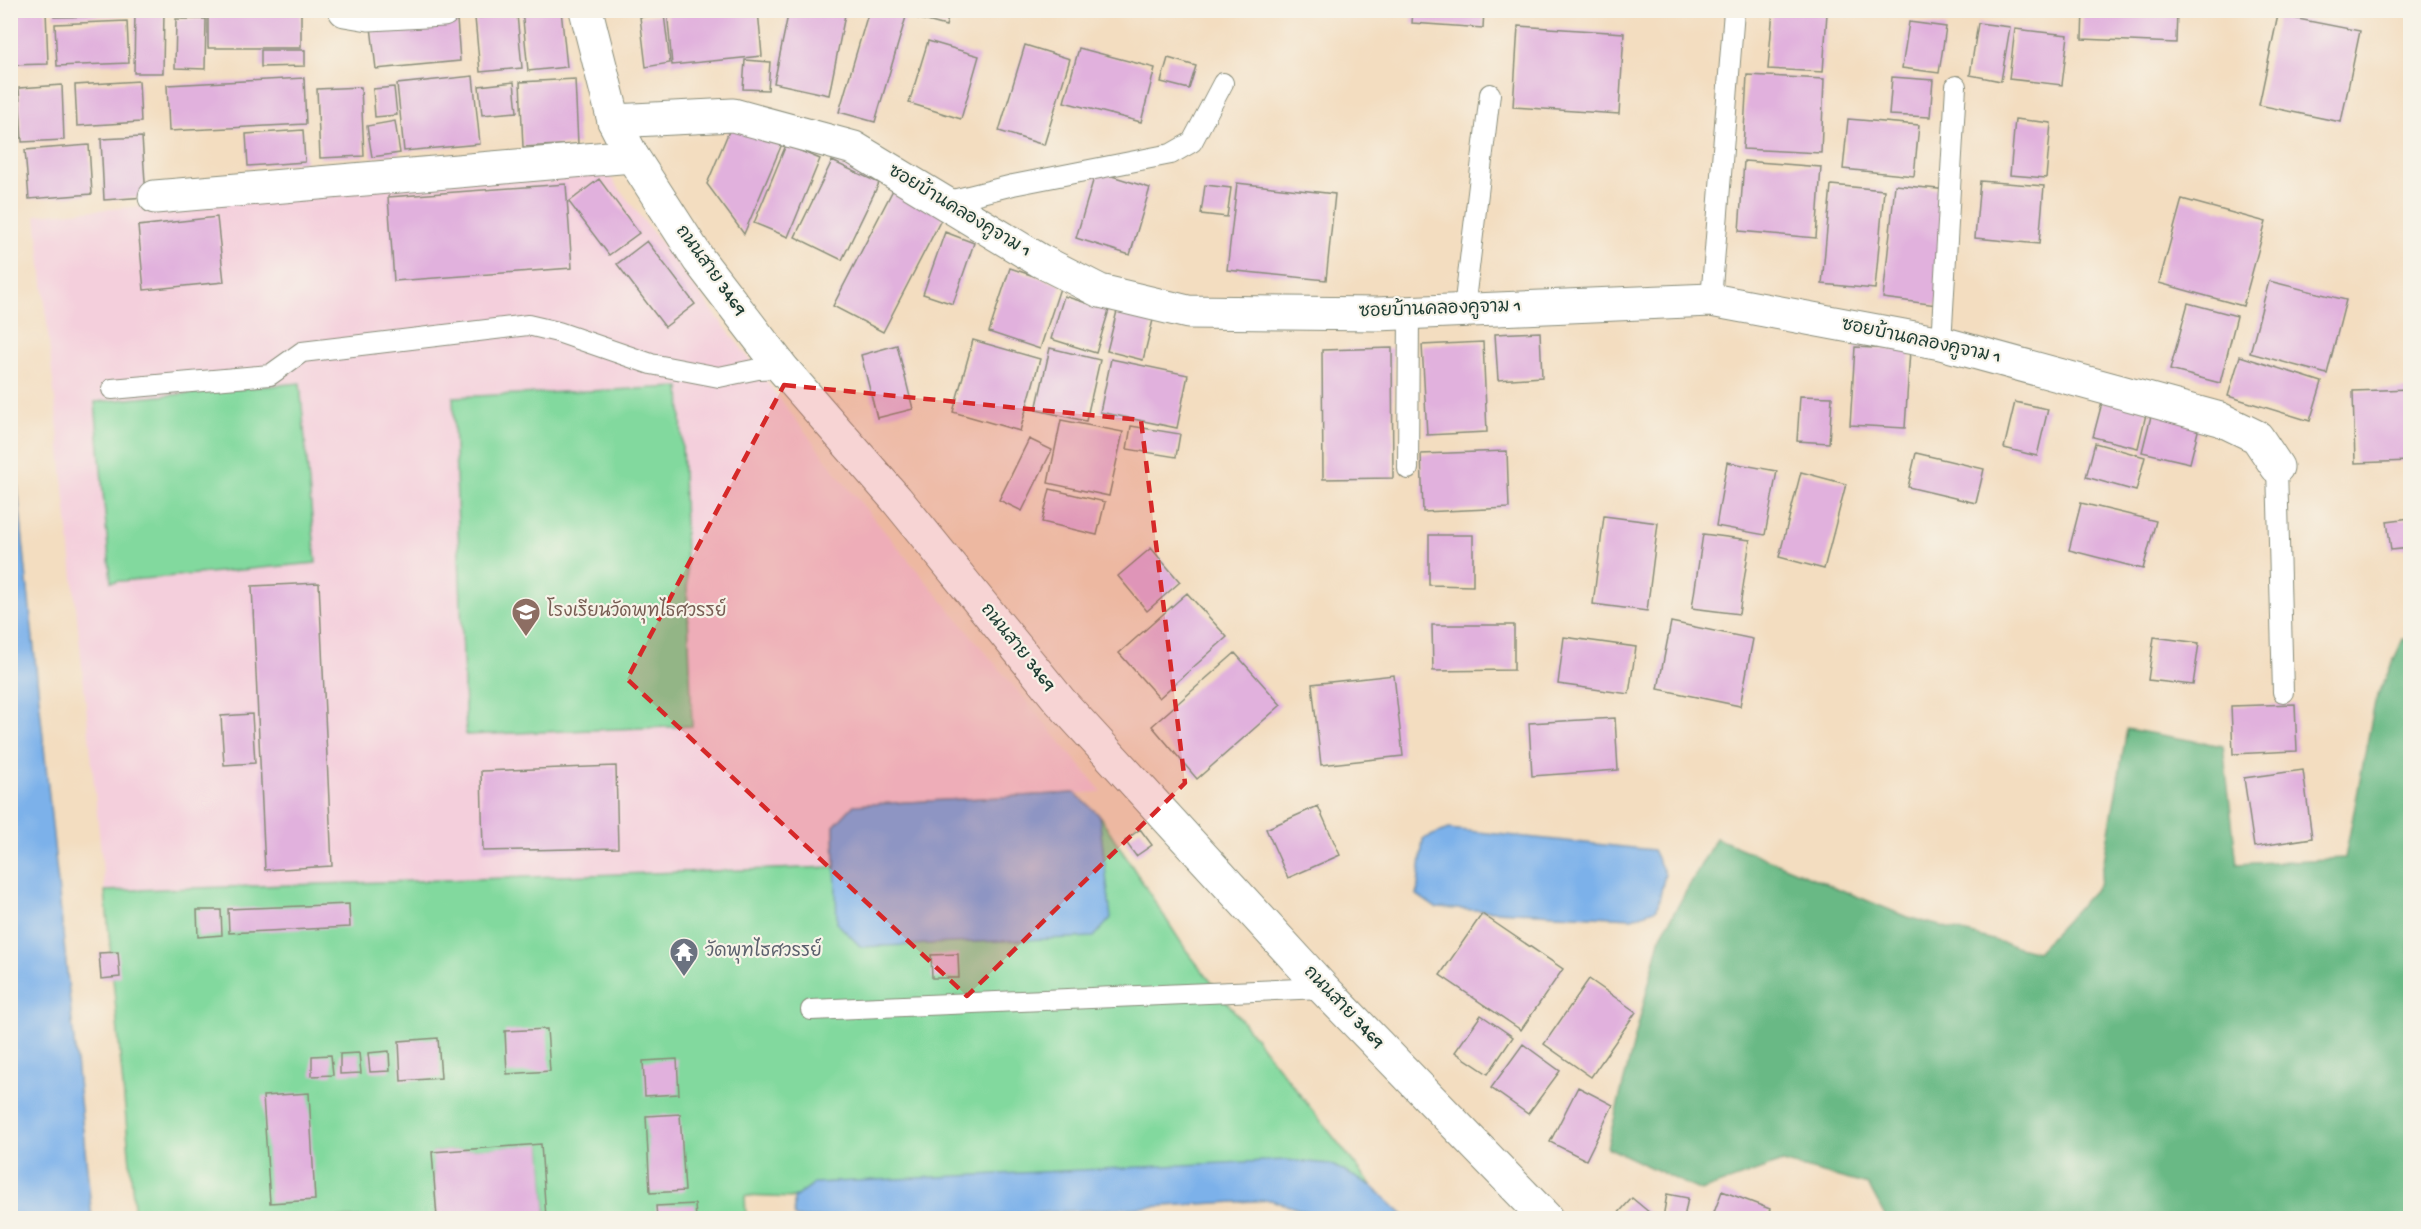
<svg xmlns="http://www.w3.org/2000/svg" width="2421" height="1229" font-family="'Gochi Hand','Playpen Sans Thai',sans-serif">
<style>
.built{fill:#f4cfdc}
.green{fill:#82d99e;stroke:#508b69;stroke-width:1.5}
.forest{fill:#69b985;stroke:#447b5c;stroke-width:1.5}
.water{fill:#7cb1ea;stroke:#4e778f;stroke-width:1.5}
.building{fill:#e1b1dd}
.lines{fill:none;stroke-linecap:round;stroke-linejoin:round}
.service-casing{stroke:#898d7a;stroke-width:22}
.minor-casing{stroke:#898d7a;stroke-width:35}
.tertiary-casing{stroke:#898d7a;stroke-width:35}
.service{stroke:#fff;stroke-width:20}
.minor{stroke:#fff;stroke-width:33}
.tertiary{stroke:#fff;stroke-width:33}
.marked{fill:#d62828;fill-opacity:0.2;stroke:#d62828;stroke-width:4.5;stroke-dasharray:12 8;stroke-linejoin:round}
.labels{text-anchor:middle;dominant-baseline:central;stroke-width:4.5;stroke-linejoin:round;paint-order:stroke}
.street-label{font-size:18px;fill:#1f3d34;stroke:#f7f3e8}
.education-label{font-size:18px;fill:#785e54;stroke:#f7f3e8;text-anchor:start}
.worship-label{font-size:18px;fill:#5b616d;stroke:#f7f3e8;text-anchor:start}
</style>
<rect width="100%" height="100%" fill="#f7f3e8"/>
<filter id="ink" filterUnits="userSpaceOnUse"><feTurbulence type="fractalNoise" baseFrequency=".0167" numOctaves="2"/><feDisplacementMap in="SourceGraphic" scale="12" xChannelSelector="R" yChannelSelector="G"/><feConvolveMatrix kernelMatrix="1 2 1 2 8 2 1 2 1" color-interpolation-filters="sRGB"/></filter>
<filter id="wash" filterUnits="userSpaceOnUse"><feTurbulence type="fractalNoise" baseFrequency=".008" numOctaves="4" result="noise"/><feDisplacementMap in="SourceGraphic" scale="24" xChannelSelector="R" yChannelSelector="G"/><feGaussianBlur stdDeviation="1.35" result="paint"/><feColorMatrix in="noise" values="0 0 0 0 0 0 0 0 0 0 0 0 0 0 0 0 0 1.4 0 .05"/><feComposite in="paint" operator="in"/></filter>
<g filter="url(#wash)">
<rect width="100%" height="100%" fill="#f3ddc0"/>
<!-- built -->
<path class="built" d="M 604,169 L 845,484 L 1102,792 L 854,805 L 834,826 L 836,867 L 105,891 L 36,215 Z"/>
<!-- green -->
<path class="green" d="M 300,383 L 316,563 L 111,582 L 95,402 Z
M 680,387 L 692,726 L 466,735 L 453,397 Z
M 1075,793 L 1099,815 L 1186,950 L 1372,1186 L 1330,1164 L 815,1183 L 794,1198 L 745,1196 L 746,1218 L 546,1218 L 541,1145 L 433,1152 L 437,1218 L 135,1218 L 105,891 L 835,867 L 834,826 L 854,805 Z"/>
<!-- forest -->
<path class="forest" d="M 2403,639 L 2410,640 L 2410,1218 L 1886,1218 L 1868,1185 L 1782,1162 L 1701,1191 L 1607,1147 L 1661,936 L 1716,838 L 1907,917 L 2037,952 L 2100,884 L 2127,729 L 2223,746 L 2237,864 L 2345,858 L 2375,702 Z"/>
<!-- water -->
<path class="water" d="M 10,423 L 11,423 L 92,1218 L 11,1218 Z
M 1075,793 L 1099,815 L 1111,918 L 1094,937 L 861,947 L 837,923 L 834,826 L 854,805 Z
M 1448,829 L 1653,850 L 1665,874 L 1657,909 L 1632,918 L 1436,908 L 1417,895 L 1423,839 Z
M 1286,1160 L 1330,1164 L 1372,1186 L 1406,1218 L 1314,1218 L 1307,1212 L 1271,1200 L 952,1218 L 798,1218 L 794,1216 L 794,1198 L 815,1183 Z"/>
<g id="blocks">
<!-- building -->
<path class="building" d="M 10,10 L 46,10 L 48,64 L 10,65 Z
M 54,10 L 123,10 L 123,16 L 54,17 Z
M 135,10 L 164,10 L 163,73 L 134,73 Z
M 208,10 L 301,10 L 301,48 L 208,48 Z
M 522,10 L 561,10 L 567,67 L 528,71 Z
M 667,10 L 758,10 L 762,56 L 672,65 Z
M 789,10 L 846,10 L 829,95 L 774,83 Z
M 869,10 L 908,10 L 875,122 L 839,112 Z
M 913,10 L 950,10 L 946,26 L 912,17 Z
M 1413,10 L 1484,10 L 1483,28 L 1412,23 Z
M 1773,10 L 1827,13 L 1823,72 L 1768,69 Z
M 2083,10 L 2177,10 L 2176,43 L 2082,39 Z
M 517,14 L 522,68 L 480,72 L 475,18 Z
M 664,14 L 670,63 L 646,67 L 640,17 Z
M 2278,15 L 2360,31 L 2341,122 L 2259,105 Z
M 176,19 L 206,19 L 205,69 L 175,68 Z
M 457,19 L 460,61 L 376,69 L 371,27 Z
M 127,21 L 129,63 L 57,66 L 55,24 Z
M 1909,22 L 1946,27 L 1939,73 L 1902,68 Z
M 1978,23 L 2010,27 L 2001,81 L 1970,75 Z
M 1518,26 L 1624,33 L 1619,114 L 1513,107 Z
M 2015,29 L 2068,35 L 2062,85 L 2009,79 Z
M 928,41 L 979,56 L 961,119 L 909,103 Z
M 1025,45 L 1070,59 L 1044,145 L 999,131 Z
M 1079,48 L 1155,68 L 1141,122 L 1064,102 Z
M 261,50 L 305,50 L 305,66 L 261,67 Z
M 1168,58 L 1196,66 L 1189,89 L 1161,82 Z
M 745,60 L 770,62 L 768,90 L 743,89 Z
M 1747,75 L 1824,79 L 1821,153 L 1743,149 Z
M 473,76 L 480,144 L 404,151 L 397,84 Z
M 1892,77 L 1933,80 L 1930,117 L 1889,115 Z
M 304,78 L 306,124 L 169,131 L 167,85 Z
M 575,79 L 578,144 L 523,147 L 520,82 Z
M 139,81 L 141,122 L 77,126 L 75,85 Z
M 514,82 L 517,112 L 482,115 L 479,86 Z
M 62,85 L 64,140 L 22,142 L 19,88 Z
M 361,87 L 364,156 L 320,158 L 317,89 Z
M 394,87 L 397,115 L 375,117 L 373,89 Z
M 1848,119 L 1919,125 L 1914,176 L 1843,169 Z
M 2015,119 L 2051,123 L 2046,178 L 2010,175 Z
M 395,121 L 400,153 L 372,157 L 367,126 Z
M 732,124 L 782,144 L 744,234 L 707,184 Z
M 303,130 L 305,162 L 248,166 L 246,134 Z
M 142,137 L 146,197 L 104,200 L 101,139 Z
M 89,145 L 92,194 L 29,199 L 25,150 Z
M 786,145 L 820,159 L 788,237 L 754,223 Z
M 832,161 L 879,183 L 842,260 L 795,237 Z
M 1744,161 L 1821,167 L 1816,238 L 1739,231 Z
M 1096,171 L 1150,188 L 1130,255 L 1076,238 Z
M 599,179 L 639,233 L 609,255 L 569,202 Z
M 1980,181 L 2044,186 L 2039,244 L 1975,238 Z
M 1237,183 L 1335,194 L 1326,280 L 1227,270 Z
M 566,184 L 572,268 L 394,281 L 388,197 Z
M 1205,185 L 1231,188 L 1227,217 L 1201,214 Z
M 1831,185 L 1884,190 L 1875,289 L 1822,284 Z
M 1895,185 L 1949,190 L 1937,305 L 1883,298 Z
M 895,186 L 945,212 L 883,332 L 833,306 Z
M 2182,199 L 2266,222 L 2243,306 L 2159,283 Z
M 217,217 L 224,282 L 144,290 L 138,226 Z
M 945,232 L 974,243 L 953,304 L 923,294 Z
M 647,241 L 695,304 L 665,327 L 617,264 Z
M 1010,268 L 1061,285 L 1040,349 L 989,332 Z
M 2269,281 L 2346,300 L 2327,374 L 2250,353 Z
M 1064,296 L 1109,310 L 1096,353 L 1051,339 Z
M 2188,303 L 2237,316 L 2220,383 L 2170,370 Z
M 1118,307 L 1154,316 L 1143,360 L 1107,351 Z
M 1540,332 L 1542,377 L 1498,380 L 1495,334 Z
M 973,340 L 1040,359 L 1020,431 L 953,412 Z
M 1483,342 L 1487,432 L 1427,435 L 1422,345 Z
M 897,345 L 913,409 L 877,418 L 861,355 Z
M 1855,347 L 1910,350 L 1905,428 L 1850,425 Z
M 1050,348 L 1100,360 L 1086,421 L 1036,410 Z
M 1392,348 L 1393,478 L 1323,479 L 1322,350 Z
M 2240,356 L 2322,382 L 2310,421 L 2228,396 Z
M 1111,359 L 1188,375 L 1177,428 L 1100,412 Z
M 2410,389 L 2410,461 L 2355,463 L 2353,391 Z
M 1800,396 L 1832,397 L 1829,443 L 1797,441 Z
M 2103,399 L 2147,410 L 2138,448 L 2093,437 Z
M 2015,402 L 2048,409 L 2037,456 L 2004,448 Z
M 2152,412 L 2200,423 L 2190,463 L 2142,452 Z
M 1061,420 L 1123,432 L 1109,496 L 1048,483 Z
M 1131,426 L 1180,434 L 1176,457 L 1127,449 Z
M 1029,439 L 1052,450 L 1022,511 L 999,500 Z
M 2095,443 L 2145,457 L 2136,491 L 2086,477 Z
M 1507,451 L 1509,508 L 1423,512 L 1421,454 Z
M 1916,453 L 1984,469 L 1976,503 L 1908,487 Z
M 1727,462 L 1777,471 L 1765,535 L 1716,526 Z
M 1801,472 L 1846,484 L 1824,569 L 1779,557 Z
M 1050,489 L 1105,502 L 1097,535 L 1042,522 Z
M 2081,503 L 2156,521 L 2143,569 L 2069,550 Z
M 1604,516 L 1658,523 L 1647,611 L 1593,604 Z
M 2410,518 L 2410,548 L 2391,550 L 2387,521 Z
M 1703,534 L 1750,540 L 1739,614 L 1692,608 Z
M 1429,535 L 1473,535 L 1473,586 L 1429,585 Z
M 1151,548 L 1180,582 L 1147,611 L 1118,576 Z
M 319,583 L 332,866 L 265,870 L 252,586 Z
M 1187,593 L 1227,637 L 1159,698 L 1119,653 Z
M 1671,622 L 1753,639 L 1740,706 L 1658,689 Z
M 1432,625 L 1514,625 L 1514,670 L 1433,671 Z
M 1564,637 L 1636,647 L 1629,694 L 1558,684 Z
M 2154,637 L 2199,643 L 2193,685 L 2148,680 Z
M 1235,653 L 1281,705 L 1197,779 L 1152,726 Z
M 1394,675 L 1403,756 L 1321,765 L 1312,684 Z
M 2295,704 L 2297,751 L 2233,754 L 2231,706 Z
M 252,714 L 255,763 L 224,765 L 221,716 Z
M 1615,718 L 1618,770 L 1532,776 L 1529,723 Z
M 616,766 L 618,848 L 483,851 L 481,771 Z
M 2303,770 L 2312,838 L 2254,847 L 2244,778 Z
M 1318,806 L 1340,855 L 1288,878 L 1266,829 Z
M 1140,829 L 1152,845 L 1136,856 L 1125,841 Z
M 349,904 L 350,927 L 229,933 L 228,909 Z
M 197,910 L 221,910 L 222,935 L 198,937 Z
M 1482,914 L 1563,969 L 1521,1030 L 1440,975 Z
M 118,952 L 120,977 L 101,979 L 99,953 Z
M 958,954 L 959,978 L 932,978 L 931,955 Z
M 1589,979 L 1636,1012 L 1591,1077 L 1544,1044 Z
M 1481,1015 L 1513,1037 L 1488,1074 L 1455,1052 Z
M 547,1029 L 550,1071 L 507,1074 L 505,1031 Z
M 438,1038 L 441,1078 L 401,1081 L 399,1041 Z
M 1523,1044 L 1560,1071 L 1528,1114 L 1491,1088 Z
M 389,1051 L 390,1071 L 370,1072 L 368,1053 Z
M 359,1053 L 361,1073 L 340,1074 L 340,1054 Z
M 331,1055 L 333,1075 L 312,1076 L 312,1056 Z
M 677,1059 L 679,1094 L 645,1096 L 643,1061 Z
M 1578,1087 L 1613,1105 L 1586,1160 L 1550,1142 Z
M 309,1093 L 315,1200 L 270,1203 L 263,1096 Z
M 680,1114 L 685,1191 L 650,1193 L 646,1116 Z
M 541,1144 L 546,1218 L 437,1218 L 432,1152 Z
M 1722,1191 L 1770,1209 L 1767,1218 L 1712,1218 Z
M 1667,1194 L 1688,1198 L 1684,1218 L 1663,1218 Z
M 1632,1198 L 1656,1218 L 1614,1218 Z
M 695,1204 L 696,1218 L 657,1218 L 656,1206 Z"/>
</g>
</g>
<g filter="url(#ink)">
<use href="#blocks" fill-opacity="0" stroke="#898d7a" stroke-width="1.5"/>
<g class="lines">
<!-- service casing -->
<g class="service-casing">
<path id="service" d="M 945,202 L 1013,185 L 1171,154 L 1192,142 L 1223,83
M 1711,300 L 1734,11
M 1464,309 L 1490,94
M 1941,343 L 1956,86
M 112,389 L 270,375 L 302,352 L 528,325 L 558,332 L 651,364 L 719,377 L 758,369 L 782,368
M 2277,467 L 2283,692
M 1408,469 L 1409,311
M 811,1010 L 1323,988"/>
</g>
<!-- minor casing -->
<g class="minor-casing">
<path id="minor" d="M 345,10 L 369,14 L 443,10
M 614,121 L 733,115 L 854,148 L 1039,260 L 1100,291 L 1188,312 L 1377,314 L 1711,300 L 1941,343 L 2220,419 L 2257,437 L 2277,467
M 155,197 L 632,156"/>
</g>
<!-- tertiary casing -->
<g class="tertiary-casing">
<path id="tertiary" d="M 586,10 L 614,121 L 632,156 L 699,260 L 782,368 L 896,499 L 1060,701 L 1323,988 L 1546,1218"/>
</g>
<!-- service -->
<use href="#service" class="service"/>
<!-- minor -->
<use href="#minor" class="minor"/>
<!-- tertiary -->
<use href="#tertiary" class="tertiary"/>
</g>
</g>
<!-- marked area -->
<path class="marked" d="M 784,385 L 1141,420 L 1185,783 L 967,996 L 627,679 Z"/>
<!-- icons -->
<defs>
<g id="school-pin" transform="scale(1.5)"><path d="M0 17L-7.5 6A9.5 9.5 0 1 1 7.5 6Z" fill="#8d6e63" stroke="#f7f3e8"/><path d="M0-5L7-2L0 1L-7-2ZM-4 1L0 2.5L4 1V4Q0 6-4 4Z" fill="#fff"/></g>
<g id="temple-pin" transform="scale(1.5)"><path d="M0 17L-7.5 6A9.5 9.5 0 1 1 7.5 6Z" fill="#6b7280" stroke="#f7f3e8"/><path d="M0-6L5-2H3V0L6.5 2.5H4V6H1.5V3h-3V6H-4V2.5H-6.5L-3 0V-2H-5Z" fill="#fff"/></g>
</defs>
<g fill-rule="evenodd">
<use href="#school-pin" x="526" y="612"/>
<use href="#temple-pin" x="684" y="952"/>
</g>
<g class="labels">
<!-- street labels -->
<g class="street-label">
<text transform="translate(959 212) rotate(31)">ซอยบ้านคลองคูจาม 1</text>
<text transform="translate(710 271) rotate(54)">ถนนสาย 3469</text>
<text transform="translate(1440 310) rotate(-2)">ซอยบ้านคลองคูจาม 1</text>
<text transform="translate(1921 342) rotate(12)">ซอยบ้านคลองคูจาม 1</text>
<text transform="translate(1017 648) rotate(51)">ถนนสาย 3469</text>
<text transform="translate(1343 1008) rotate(46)">ถนนสาย 3469</text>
</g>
<!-- education labels -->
<g class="education-label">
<text x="547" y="612">โรงเรียนวัดพุทไธศวรรย์</text>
</g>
<!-- worship labels -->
<g class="worship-label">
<text x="705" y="952">วัดพุทไธศวรรย์</text>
</g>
</g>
<!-- margin -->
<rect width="2421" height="1229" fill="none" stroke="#f7f3e8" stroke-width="36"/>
</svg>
